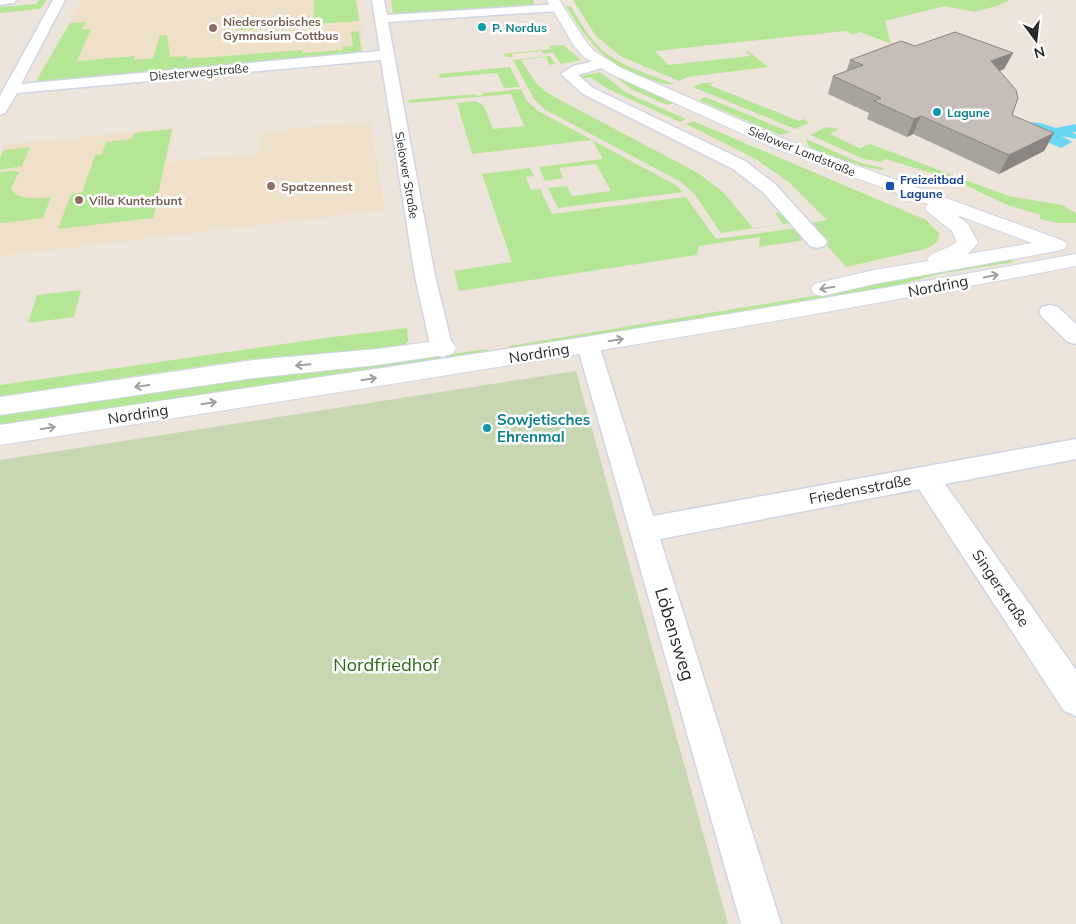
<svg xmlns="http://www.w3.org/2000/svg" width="1076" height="924" font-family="Mulish,sans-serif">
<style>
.education{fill:#efe1c9}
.green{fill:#b5e695}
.cemetery{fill:#c6d7b1}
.water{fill:#69d7f4}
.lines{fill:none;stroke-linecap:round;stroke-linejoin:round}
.street-casing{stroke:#d0d5e4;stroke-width:3}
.secondary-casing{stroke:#d0d5e4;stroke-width:2}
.street{fill:#fff;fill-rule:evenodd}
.secondary{fill:#fff;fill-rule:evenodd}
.wall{fill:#a9a39e}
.shaded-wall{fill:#8a8581}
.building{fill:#c5beb8;stroke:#8a8581}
.oneway{stroke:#9f9f9f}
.culture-dot{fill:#0f9aa8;stroke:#fff;stroke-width:2}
.education-dot{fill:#8d6e63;stroke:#fff;stroke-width:2}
.transit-dot{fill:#1a4fb4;stroke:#fff;stroke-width:2}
.labels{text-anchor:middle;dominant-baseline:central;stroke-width:5;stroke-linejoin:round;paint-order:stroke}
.far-education-label{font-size:12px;font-weight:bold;fill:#785e54;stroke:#fff;text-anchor:start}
.far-culture-label{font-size:12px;font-weight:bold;fill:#0d838f;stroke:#fff;text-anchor:start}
.far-street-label{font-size:12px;fill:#2a2a2a;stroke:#fff}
.far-transit-label{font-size:12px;font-weight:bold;fill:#164399;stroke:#fff;text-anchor:start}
.street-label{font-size:15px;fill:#2a2a2a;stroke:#fff}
.culture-label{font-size:15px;font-weight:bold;fill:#0d838f;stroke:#fff;text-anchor:start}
.near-street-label{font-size:18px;fill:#2a2a2a;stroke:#fff}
.near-park-label{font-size:18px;fill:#2c6a16;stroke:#fff}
</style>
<rect width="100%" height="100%" fill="#ede4db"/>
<!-- education -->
<path class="education" d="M 82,0 L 358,0 L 364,55 L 33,84 Z
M 370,121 L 385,210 L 0,256 L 0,154 L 4,145 L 174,128 L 167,162 L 259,153 L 262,132 Z"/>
<!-- green -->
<path class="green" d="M 39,0 L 47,0 L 40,9 L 0,13 L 0,7 L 37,4 Z
M 314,0 L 356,0 L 359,21 L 314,24 Z
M 391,0 L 533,0 L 534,5 L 393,15 Z
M 573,0 L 1010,0 L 1000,5 L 974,12 L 945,6 L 885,21 L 891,44 L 860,32 L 853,35 L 846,31 L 655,51 L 668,65 L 750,56 L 746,51 L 748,51 L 768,67 L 687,77 L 679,81 L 620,56 L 596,36 Z
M 566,6 L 571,7 C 581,24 591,42 606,53 C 625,68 652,75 674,84 C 663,85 654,81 644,77 C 603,63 588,42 566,6 Z
M 236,16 L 254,21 L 254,29 L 239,30 L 229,18 Z
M 86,22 L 82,29 L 91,29 L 77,61 L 135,56 L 134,60 L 153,58 L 160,35 L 167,35 L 170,57 L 187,56 L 187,59 L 303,50 L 303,53 L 342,50 L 342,47 L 353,46 L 351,32 L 359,31 L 362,55 L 35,83 L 70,23 Z
M 563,45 L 581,60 L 561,64 L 553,52 L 544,54 L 542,51 L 512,54 L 513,57 L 506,57 L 504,54 L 551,49 L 549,46 Z
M 550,56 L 555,64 L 550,65 L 545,57 L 521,60 L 536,83 L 549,94 L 698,173 L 723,192 L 753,228 L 783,224 L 775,213 L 782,212 L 791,223 L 721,233 L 695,195 L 681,182 L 544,109 L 534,99 L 513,60 Z
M 510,67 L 520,87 L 504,88 L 497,73 L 440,78 L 439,74 Z
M 600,72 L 625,92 L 686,119 L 680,122 L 608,89 L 590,77 L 581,79 L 582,76 Z
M 614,75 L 673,103 L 667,105 L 631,89 Z
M 702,83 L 714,83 L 709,85 L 799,121 L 804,119 L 809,123 L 795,129 L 693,87 Z
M 521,89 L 526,100 L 538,111 L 659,176 L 674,184 L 683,192 L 558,208 L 548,188 L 567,186 L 572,196 L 611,191 L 596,164 L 559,168 L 563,178 L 545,181 L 539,167 L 603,159 L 592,140 L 472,154 L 457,103 L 476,101 L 484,106 L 493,129 L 524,126 L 511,94 L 409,103 L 408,100 L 475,94 L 476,96 L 483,95 L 483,93 Z
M 705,97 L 790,132 L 780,135 L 699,100 Z
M 693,121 L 926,220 L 939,233 C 938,244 934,245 925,249 L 846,267 L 823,241 L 824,237 L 812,223 L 827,220 L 791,184 L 756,159 L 686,124 Z
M 826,127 L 839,129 L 830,134 L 859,148 L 870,144 L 955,176 L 952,179 L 885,159 L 882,162 L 864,159 L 810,135 Z
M 172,129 L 153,218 L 58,229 L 71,194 L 82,192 L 95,155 L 102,154 L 106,142 L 132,139 L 134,133 Z
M 806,139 L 858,162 L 883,168 L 883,170 C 856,166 834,157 809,147 Z
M 30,147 L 22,166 L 0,170 L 0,158 L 4,150 Z
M 530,168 L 534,176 L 526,177 L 531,190 L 540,189 L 552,214 L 686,197 L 716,239 L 796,228 L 806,240 L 759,247 L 760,237 L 699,246 L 697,255 L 459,291 L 454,271 L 512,262 L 482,174 Z
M 15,171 L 19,172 L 11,189 C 20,202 38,198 51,197 L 43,218 L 0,223 L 0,172 Z
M 965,180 L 1009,196 L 1062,205 L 1076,213 L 1076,223 L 1058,223 L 1040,219 L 1041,215 L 1007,205 L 961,183 Z
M 1009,259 L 1014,262 L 944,273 L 862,294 L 510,351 L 509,346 L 856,289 L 903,276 Z
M 81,290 L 74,317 L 28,323 L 37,295 Z
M 407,328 L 408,341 L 405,345 L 396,347 L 245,360 L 0,396 L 0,385 L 325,338 Z
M 487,349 L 489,355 L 0,427 L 0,413 L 239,378 L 380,364 Z"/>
<!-- cemetery -->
<path class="cemetery" d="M 576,371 L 728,924 L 0,924 L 0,460 Z"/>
<!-- water -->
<path class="water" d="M 1028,122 L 1040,123 L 1056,128 L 1076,124 L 1076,132 L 1073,132 L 1076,135 L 1076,139 L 1062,136 L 1072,142 L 1061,148 L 1030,135 Z"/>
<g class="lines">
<!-- street casing -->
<g class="street-casing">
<path id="street" d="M 0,0 L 16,0 L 14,3 L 0,5 Z
M 53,0 L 65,0 L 21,84 L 380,51 L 372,0 L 384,0 L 387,15 L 560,4 L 562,7 L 556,11 L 388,22 L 435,276 L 453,349 L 450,354 L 442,357 L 434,354 L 431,349 L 415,276 L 381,60 L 17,93 L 5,113 L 0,115 L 0,96 Z
M 603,59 L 608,60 L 610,63 L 608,66 L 578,75 L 593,88 L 745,161 L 775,184 L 824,238 L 827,242 L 824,246 L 817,248 L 810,246 L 763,192 L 733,169 L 583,94 L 561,74 L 573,66 Z
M 1050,305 L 1058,307 L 1076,324 L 1076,344 L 1068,342 L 1042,317 L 1039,312 L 1042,307 Z
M 588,337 L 596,340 L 599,345 L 653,516 L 1076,439 L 1076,459 L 945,484 L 1076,670 L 1076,716 L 1064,711 L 919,489 L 660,539 L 781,924 L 741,924 L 577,345 L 580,340 Z"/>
</g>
<!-- secondary casing -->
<g class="secondary-casing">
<path id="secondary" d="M 547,0 L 559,0 L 586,42 L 594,51 L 621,68 L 786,140 L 1064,241 L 1067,245 L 1064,249 L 1057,251 L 874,284 L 822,296 L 814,294 L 811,289 L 814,284 L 874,270 L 929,261 L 927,259 C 934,250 949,249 957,242 L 952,231 L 928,212 L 925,208 L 928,204 L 774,148 L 611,74 L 584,57 L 575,47 ZM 957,215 L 1032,243 L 968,254 L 978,243 L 968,224 Z
M 1076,254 L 1076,266 C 719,335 359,389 0,445 L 0,425 C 359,371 719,320 1076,254 Z
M 444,340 L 452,342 L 456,348 L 452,354 L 377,365 L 254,378 L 0,415 L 0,397 L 254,360 L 377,349 Z"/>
</g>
<!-- street -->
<use href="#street" class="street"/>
<!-- secondary -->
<use href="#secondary" class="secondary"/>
</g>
<!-- wall -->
<path class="wall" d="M 915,46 L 1013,53 L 1004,69 L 1000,71 L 1012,115 L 1054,133 L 1044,151 L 999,174 L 913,134 L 907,137 L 867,119 L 869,113 L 828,94 L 833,76 L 846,72 L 850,60 Z"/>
<!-- shaded-wall -->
<path class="shaded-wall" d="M 1013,53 L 1004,69 L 983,78 L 991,61 Z
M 921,116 L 913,134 L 907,137 L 914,119 Z
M 1054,133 L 1044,151 L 999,174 L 1009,155 Z"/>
<!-- building -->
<path class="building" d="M 955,32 L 1013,53 L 991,61 L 1016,90 L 1018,98 L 1012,115 L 1054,133 L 1009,155 L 921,116 L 914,119 L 874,101 L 881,98 L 833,76 L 863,65 L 850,60 L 901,41 L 915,46 Z"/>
<!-- one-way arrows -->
<defs><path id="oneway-shaft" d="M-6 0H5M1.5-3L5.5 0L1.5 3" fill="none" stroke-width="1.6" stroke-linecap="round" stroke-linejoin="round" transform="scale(1.25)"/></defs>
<g class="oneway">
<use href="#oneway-shaft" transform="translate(991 276) rotate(-11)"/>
<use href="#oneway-shaft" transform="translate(827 288) rotate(171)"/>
<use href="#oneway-shaft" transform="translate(616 340) rotate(-9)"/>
<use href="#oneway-shaft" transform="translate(303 365) rotate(175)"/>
<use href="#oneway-shaft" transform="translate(369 379) rotate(-9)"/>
<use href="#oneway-shaft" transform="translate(142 386) rotate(172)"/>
<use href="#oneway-shaft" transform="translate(209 403) rotate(-9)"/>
<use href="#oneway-shaft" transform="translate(48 428) rotate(-9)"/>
</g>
<!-- markers -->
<g class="culture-dot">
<circle cx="482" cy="27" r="5"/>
<circle cx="937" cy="112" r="5"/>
<circle cx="487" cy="428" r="5"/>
</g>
<g class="education-dot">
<circle cx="213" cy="28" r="5"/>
<circle cx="271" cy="186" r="5"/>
<circle cx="79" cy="200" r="5"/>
</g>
<rect class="transit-dot" x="885" y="181" width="10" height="10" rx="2.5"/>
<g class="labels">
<!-- far-education labels -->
<g class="far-education-label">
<text x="223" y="21">Niedersorbisches<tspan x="223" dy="14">Gymnasium Cottbus</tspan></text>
<text x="281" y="186">Spatzennest</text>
<text x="89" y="200">Villa Kunterbunt</text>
</g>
<!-- far-culture labels -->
<g class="far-culture-label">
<text x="492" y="27">P. Nordus</text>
<text x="947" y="112">Lagune</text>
</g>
<!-- far-street labels -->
<g class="far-street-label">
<text transform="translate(199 72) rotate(-5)">Diesterwegstraße</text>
<text transform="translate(802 151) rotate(22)">Sielower Landstraße</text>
<text transform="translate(407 175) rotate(80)">Sielower Straße</text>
</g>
<!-- far-transit labels -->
<g class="far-transit-label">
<text x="900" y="179">Freizeitbad<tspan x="900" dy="14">Lagune</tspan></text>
</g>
<!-- street labels -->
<g class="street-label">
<text transform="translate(938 286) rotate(-11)">Nordring</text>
<text transform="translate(539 353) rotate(-9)">Nordring</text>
<text transform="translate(138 414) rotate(-9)">Nordring</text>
<text transform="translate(860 489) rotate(-11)">Friedensstraße</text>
<text transform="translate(1001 588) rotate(56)">Singerstraße</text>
</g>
<!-- culture labels -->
<g class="culture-label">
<text x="497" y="419">Sowjetisches<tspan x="497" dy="17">Ehrenmal</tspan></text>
</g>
<!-- near-street labels -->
<g class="near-street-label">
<text transform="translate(675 634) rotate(73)">Löbensweg</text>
</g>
<!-- near-park labels -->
<g class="near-park-label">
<text x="386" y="664">Nordfriedhof</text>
</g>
</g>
<!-- north arrow -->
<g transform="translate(1036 40) rotate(165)" stroke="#ffffff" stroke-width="4" paint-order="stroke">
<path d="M0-4L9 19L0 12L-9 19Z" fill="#2a2a2a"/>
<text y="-8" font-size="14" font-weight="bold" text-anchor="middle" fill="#2a2a2a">N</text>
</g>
</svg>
